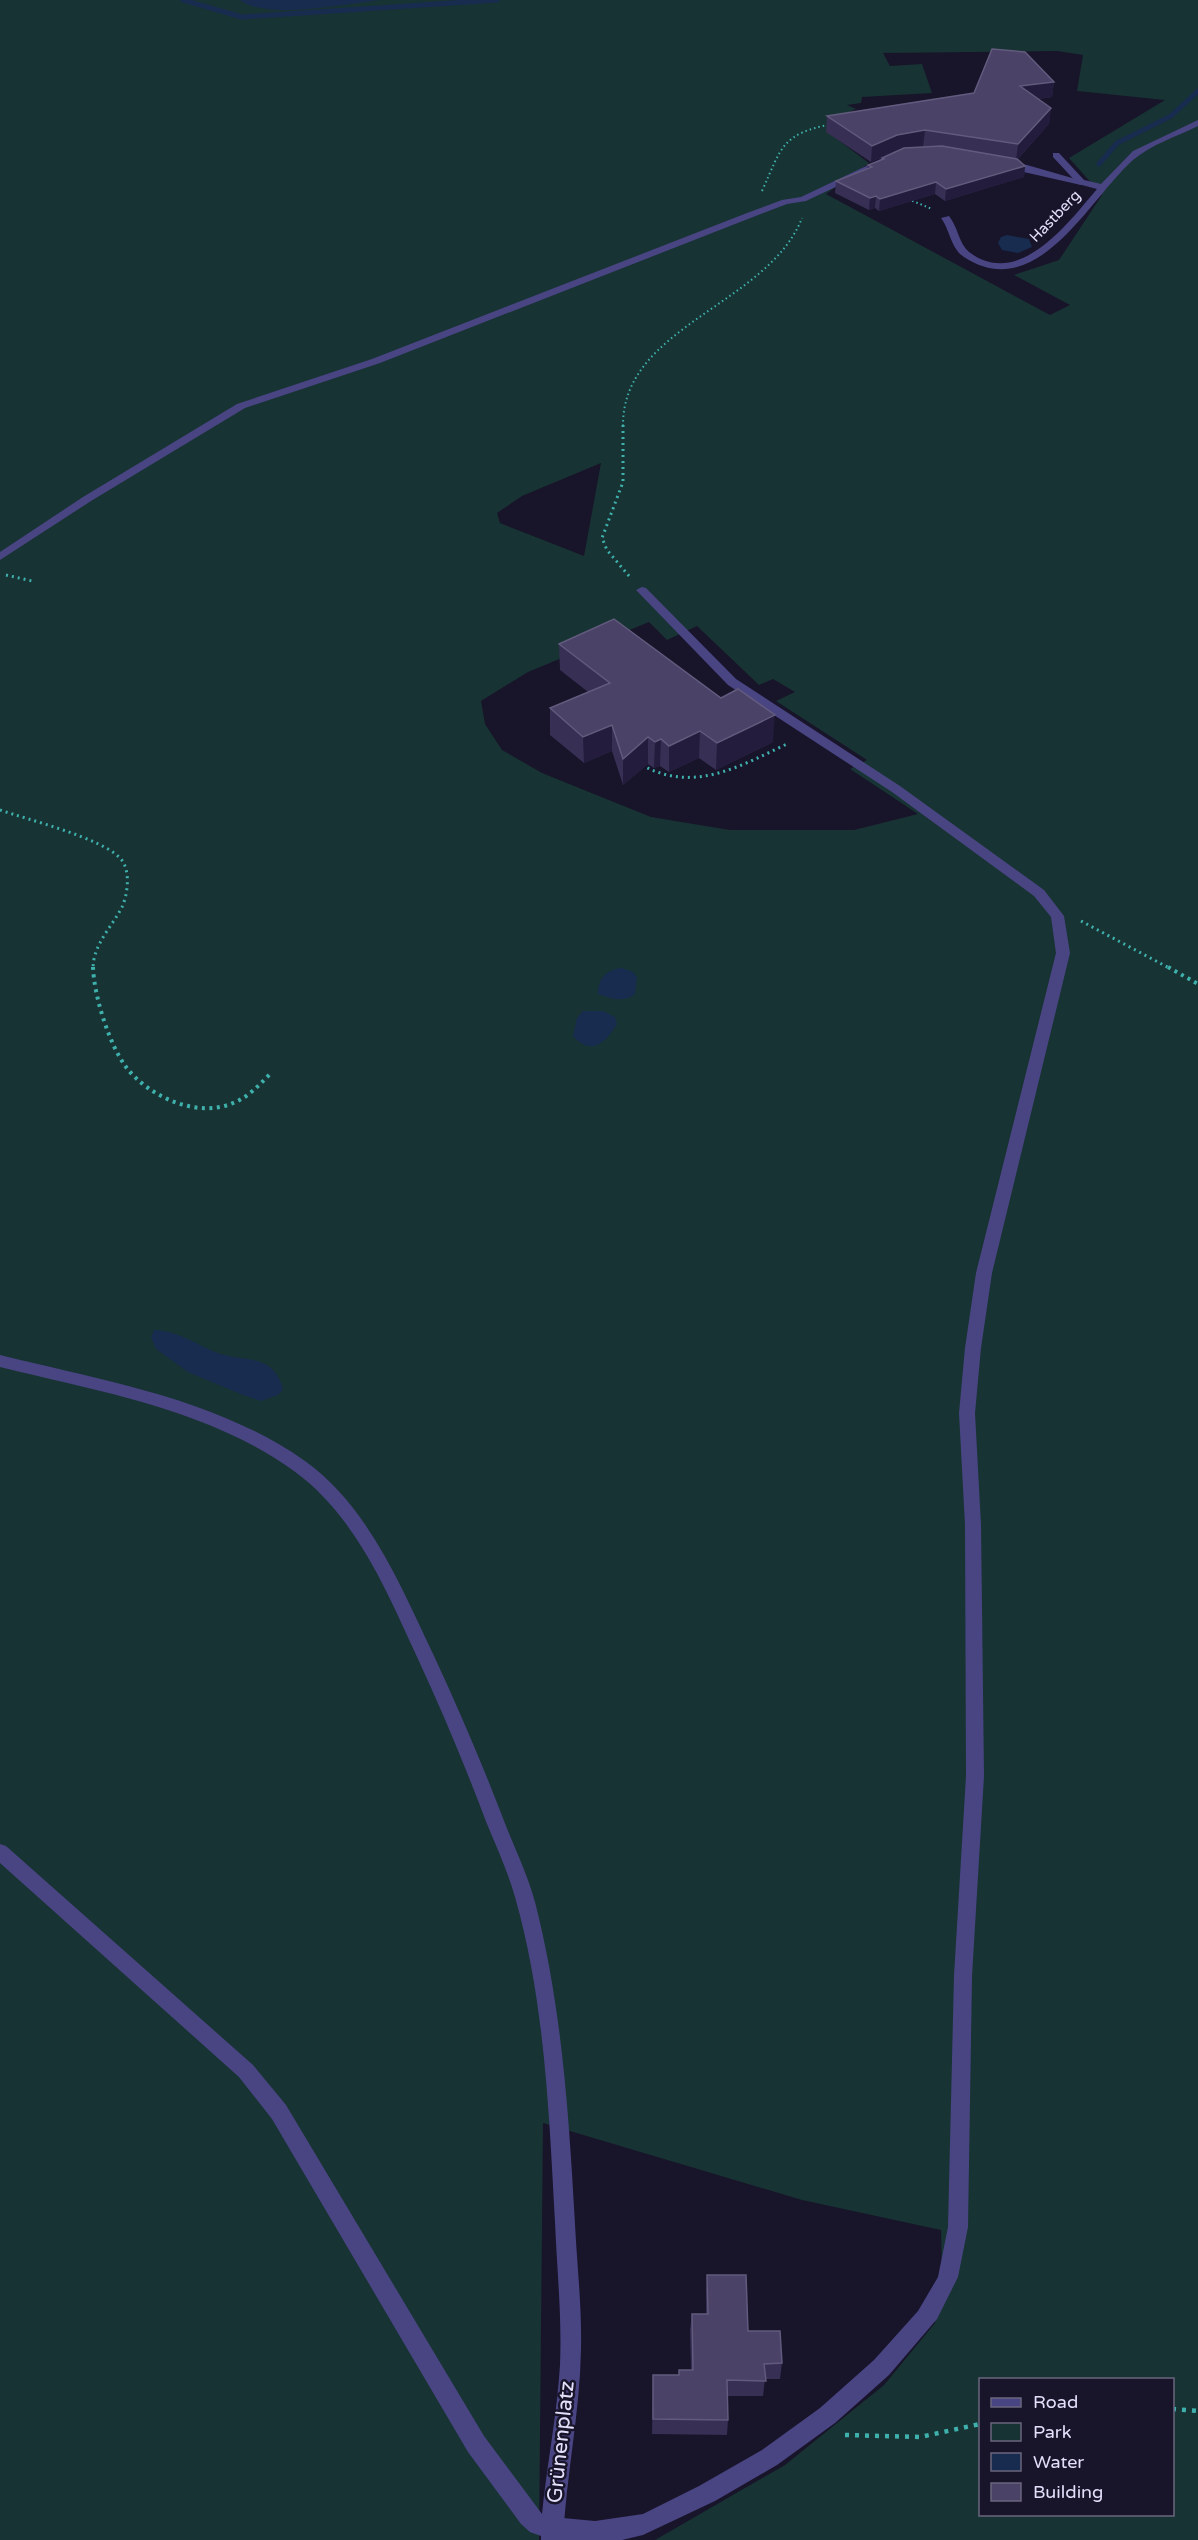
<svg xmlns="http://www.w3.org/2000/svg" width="1198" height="2540" font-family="'Varela Round',sans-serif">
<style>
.green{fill:#183333;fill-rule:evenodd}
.water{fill:#182c4f}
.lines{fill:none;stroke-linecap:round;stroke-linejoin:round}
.stream{stroke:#182c4f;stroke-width:5}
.path-far3{stroke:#3fb1ad;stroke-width:2;stroke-dasharray:1.5 3;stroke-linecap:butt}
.path-far2{stroke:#3fb1ad;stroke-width:3;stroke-dasharray:2 4;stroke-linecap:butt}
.path-far1{stroke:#3fb1ad;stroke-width:4;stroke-dasharray:3 4.5;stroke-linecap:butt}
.path{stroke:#3fb1ad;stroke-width:4.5;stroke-dasharray:4 6;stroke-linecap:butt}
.lane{fill:#494583;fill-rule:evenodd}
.street{fill:#494583;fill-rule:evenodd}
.wall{fill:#382f55}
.shaded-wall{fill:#231c3c}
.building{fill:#4a4267;stroke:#625b7e;stroke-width:1.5}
.labels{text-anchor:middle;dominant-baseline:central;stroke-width:5;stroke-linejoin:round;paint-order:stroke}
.far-street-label{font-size:15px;fill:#e4e0fc;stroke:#18142a}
.near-street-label{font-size:21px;fill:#e4e0fc;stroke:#18142a}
</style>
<rect width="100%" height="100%" fill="#18142a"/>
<!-- green -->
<path class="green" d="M 0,0 L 1198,0 L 1198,2540 L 655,2540 L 785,2465 L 884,2385 L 935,2323 L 942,2278 L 941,2230 L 802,2200 L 543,2123 L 539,2540 L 0,2540 ZM 1057,51 L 1083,55 L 1077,91 L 1165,100 L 1069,158 L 1102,195 L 1059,260 L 1014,275 L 1070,305 L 1050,315 L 826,194 L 869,163 L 837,139 L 830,121 L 856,109 L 847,105 L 861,103 L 862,97 L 932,93 L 922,64 L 890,66 L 883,53 ZM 601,463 L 584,556 L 500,523 L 497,513 L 522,496 ZM 649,622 L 667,640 L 697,626 L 759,685 L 773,679 L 795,692 L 776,701 L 867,760 L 850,769 L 918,814 L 854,830 L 730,830 L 651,817 L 542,773 L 502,750 L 485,724 L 481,701 L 528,672 ZM 980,2380 L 1172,2380 L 1172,2514 L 980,2514 Z"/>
<!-- water -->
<path class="water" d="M 240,0 L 381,0 C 348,3 267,21 240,0 Z
M 1007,235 L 1029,239 L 1032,247 L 1018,253 L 1002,250 L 998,243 L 1001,237 Z
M 622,968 L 633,972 L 637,977 L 635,994 C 623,1003 612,999 598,994 C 598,979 606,969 622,968 Z
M 583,1011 L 603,1011 L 615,1017 L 617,1024 C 606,1042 592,1057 573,1036 L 577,1018 Z
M 154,1330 C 178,1331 194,1343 215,1352 C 240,1363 273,1351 283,1389 L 278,1395 L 261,1401 L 243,1395 L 188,1372 L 156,1349 L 151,1337 Z"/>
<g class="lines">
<!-- stream -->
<path class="stream" d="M 183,0 L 242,17 L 497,0
M 1099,164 L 1117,143 L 1171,116 L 1198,91"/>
<!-- path-far3 -->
<path class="path-far3" d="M 762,191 C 782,147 781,134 832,124
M 908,199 L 932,209
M 623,426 C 622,326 768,305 802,218"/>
<!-- path-far2 -->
<path class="path-far2" d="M 623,425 L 623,482 L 602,538 L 607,550 L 629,576
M 6,575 L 32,581
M 642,765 C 694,794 740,766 789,743
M 0,810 C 29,820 101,838 120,858 C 131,869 128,894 122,907 C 112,927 93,944 93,969
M 1081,921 L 1171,969"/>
<!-- path-far1 -->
<path class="path-far1" d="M 93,967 C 94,996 109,1044 126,1067 C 148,1096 197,1119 233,1103 C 249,1097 260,1084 272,1072
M 1168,967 L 1198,984"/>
<!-- path -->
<path class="path" d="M 1172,2409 L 1198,2411
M 845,2435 L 920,2437 L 980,2424"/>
<!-- lane -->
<path class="lane" d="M 885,157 L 890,160 L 888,162 L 806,201 L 787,204 L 753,217 L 380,363 L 245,408 L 91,501 L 0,560 L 0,552 L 83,497 L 237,404 L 372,359 L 747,213 L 782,200 L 801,197 Z
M 1005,162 L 1027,165 L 1086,182 L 1081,185 L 1002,167 L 1002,163 Z
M 642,587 L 646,588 L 736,679 L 900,786 L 1044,890 L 1064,916 L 1070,953 L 992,1273 L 981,1348 L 975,1413 L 981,1525 L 984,1776 L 972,1976 L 968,2227 L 958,2277 L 937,2319 L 889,2375 L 835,2423 L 777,2465 L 715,2501 L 643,2535 L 622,2540 L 559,2540 L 544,2536 L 541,2528 L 544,2520 L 552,2517 L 595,2521 L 643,2514 L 699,2486 L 762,2450 L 820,2408 L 874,2360 L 918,2311 L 938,2277 L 948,2227 L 954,1976 L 966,1776 L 965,1525 L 959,1413 L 965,1348 L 976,1273 L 1056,953 L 1051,917 L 1034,896 L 892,792 L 728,685 L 638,592 L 636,590 Z"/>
<!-- street -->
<path class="street" d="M 1198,120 L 1198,126 C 1176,137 1152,144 1133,160 C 1089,199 1037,305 964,257 C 951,249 950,230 941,218 L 949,216 C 958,227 959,244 969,252 C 1019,290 1069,222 1097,189 L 1078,184 L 1053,157 L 1053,153 L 1059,153 L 1084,180 L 1101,184 L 1133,151 Z
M 0,1355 C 104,1381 215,1398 305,1461 C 369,1507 401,1587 434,1656 C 460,1712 484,1768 506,1826 C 516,1851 528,1876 535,1902 C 562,2007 569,2116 575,2224 C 577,2265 582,2307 581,2349 C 580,2413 566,2476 563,2540 L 541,2540 L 541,2536 L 530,2532 L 521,2524 L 468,2452 L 272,2119 L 239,2077 L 0,1863 L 0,1844 L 6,1846 L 253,2065 L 286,2105 L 484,2436 L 542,2514 C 547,2464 557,2415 560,2365 C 562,2317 557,2270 555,2222 C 549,2114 545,2002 515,1897 C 508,1872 497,1848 487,1824 C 466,1768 443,1713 418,1659 C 387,1592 356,1516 294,1471 C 208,1409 101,1392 0,1367 Z"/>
</g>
<!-- wall -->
<path class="wall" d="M 1054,82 L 1052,97 L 1039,99 L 1051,108 L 1049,124 L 1018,159 L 1025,166 L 1024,177 L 945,201 L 935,194 L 879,211 L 875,208 L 869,210 L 835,193 L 836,181 L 867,169 L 868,165 L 882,160 L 882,158 L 897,151 L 871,162 L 826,132 L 827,116 Z
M 559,644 L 773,742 L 716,770 L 699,758 L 669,772 L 660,766 L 654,768 L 648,764 L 623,785 L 612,751 L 584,763 L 550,735 L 550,708 L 588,692 L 560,670 Z
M 707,2275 L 748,2331 L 782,2363 L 780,2379 L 765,2379 L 763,2396 L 728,2396 L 728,2420 L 727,2435 L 652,2434 L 653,2375 L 679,2375 L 679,2370 L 691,2370 L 690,2330 L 692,2314 L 706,2314 L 706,2291 Z"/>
<!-- shaded-wall -->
<path class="shaded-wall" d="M 1054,82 L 1052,97 L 1018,102 L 1020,86 Z
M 1051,108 L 1049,124 L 1016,161 L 1018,144 Z
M 925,130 L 923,147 L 895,151 L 871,162 L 872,146 L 897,135 Z
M 1025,166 L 1024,177 L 945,201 L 946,189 Z
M 936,182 L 935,194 L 879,211 L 880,199 Z
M 876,196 L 875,208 L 869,210 L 870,198 Z
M 775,715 L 773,742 L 716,770 L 717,743 Z
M 612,725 L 612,751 L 584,763 L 583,737 Z
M 700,731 L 699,758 L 669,772 L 669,746 Z
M 648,737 L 648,764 L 623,785 L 623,759 Z
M 661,739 L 660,766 L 654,768 L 655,742 Z"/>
<!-- building -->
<path class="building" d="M 992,49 L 1025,52 L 1054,82 L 1020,86 L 1051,108 L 1018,144 L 925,130 L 897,135 L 872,146 L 827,116 L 974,93 Z
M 942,146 L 1017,159 L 1025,166 L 946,189 L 936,182 L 880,199 L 876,196 L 870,198 L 836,181 L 872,167 L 868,165 L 884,159 L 882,158 L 904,148 Z
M 614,619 L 721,698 L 738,689 L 775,715 L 717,743 L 700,731 L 669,746 L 661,739 L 655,742 L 648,737 L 623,759 L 612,725 L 583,737 L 550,708 L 610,683 L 559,644 Z
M 707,2275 L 746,2275 L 748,2331 L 780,2331 L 782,2363 L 764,2364 L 766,2381 L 727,2380 L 728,2420 L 653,2419 L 653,2375 L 679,2375 L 679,2370 L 693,2370 L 692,2314 L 708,2314 Z"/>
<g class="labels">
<!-- far-street labels -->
<g class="far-street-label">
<text transform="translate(1055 216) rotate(-46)">Hastberg</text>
</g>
<!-- near-street labels -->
<g class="near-street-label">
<text transform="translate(561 2442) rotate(-84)">Grünenplatz</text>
</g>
</g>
<!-- legend -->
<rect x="979" y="2378" width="195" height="138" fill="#18142a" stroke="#6a667e" stroke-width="1.5"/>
<rect x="991" y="2398" width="30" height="9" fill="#494583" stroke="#6a667e" stroke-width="1.5"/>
<text x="1033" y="2408" font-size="18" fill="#e4e0fc">Road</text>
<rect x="991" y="2423" width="30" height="18" fill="#183333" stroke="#6a667e" stroke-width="1.5"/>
<text x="1033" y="2438" font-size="18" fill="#e4e0fc">Park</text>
<rect x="991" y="2453" width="30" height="18" fill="#182c4f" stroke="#6a667e" stroke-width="1.5"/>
<text x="1033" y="2468" font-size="18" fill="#e4e0fc">Water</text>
<rect x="991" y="2483" width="30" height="18" fill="#4a4267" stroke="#6a667e" stroke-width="1.5"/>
<text x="1033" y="2498" font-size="18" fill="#e4e0fc">Building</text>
</svg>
